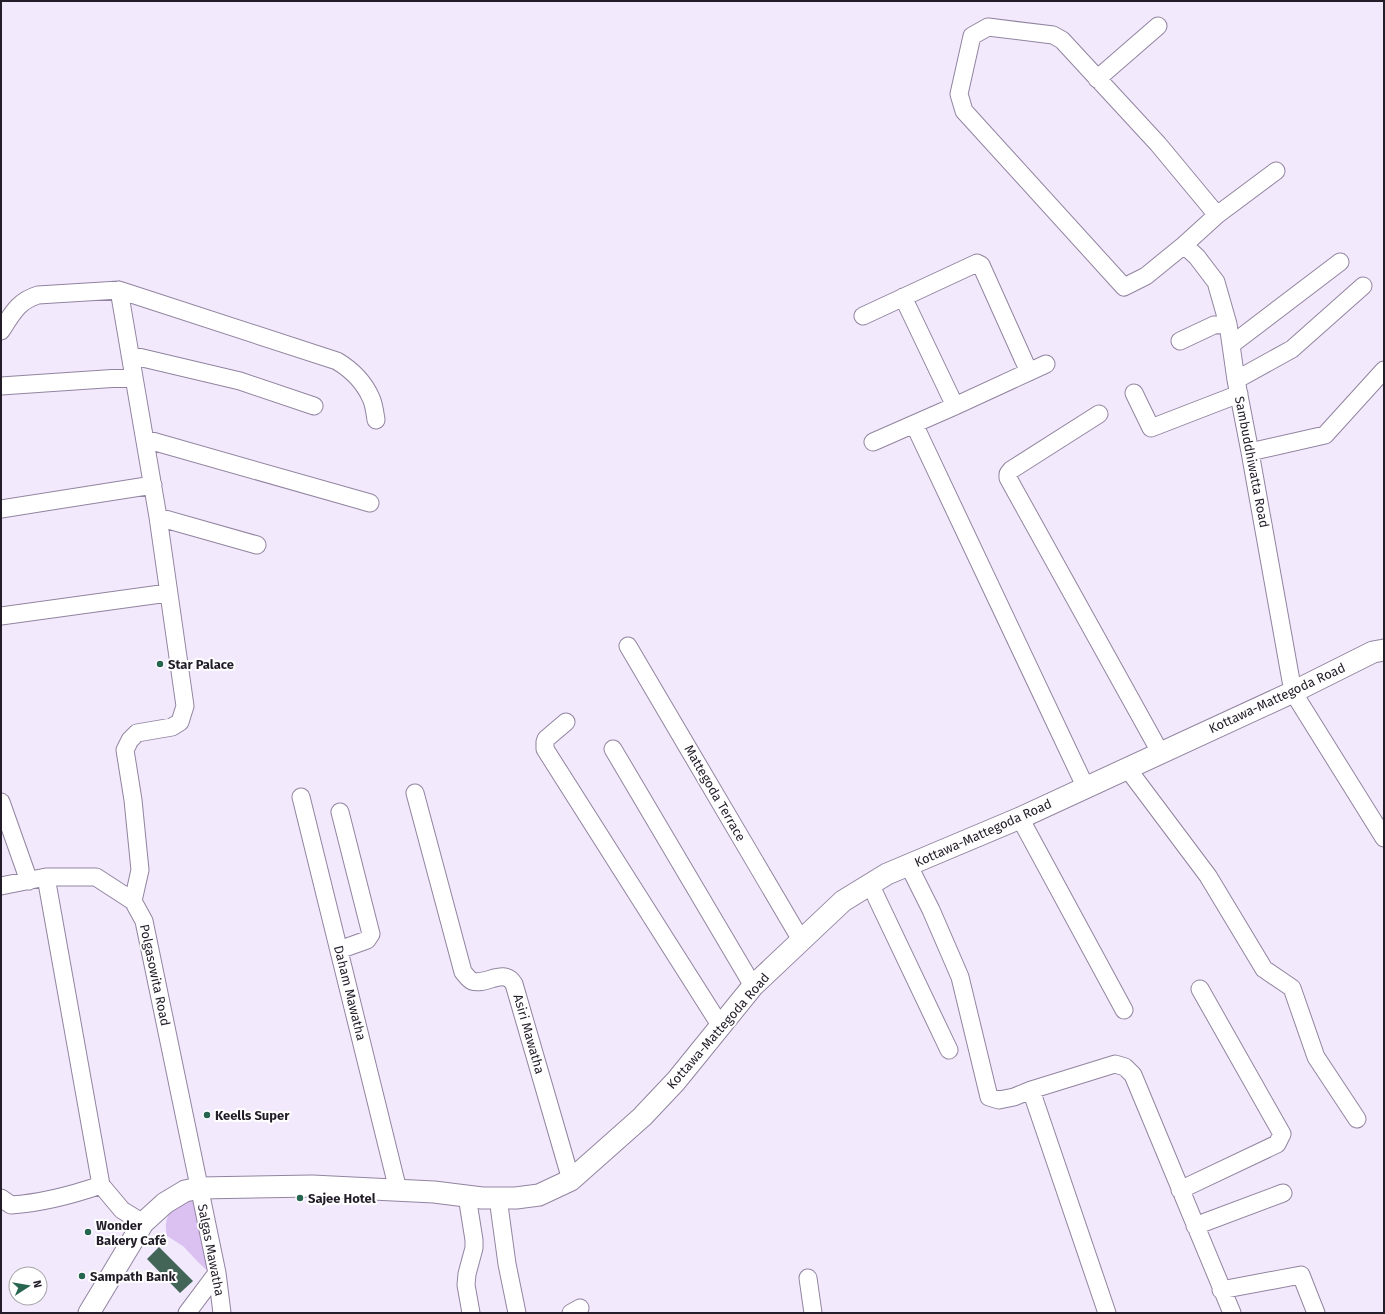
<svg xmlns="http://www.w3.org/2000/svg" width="1385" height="1314" font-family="'Fira Sans',sans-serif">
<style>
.green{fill:#dac1f2}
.building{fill:#426558}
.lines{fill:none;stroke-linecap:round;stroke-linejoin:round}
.minor-casing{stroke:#9284a0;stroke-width:19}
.major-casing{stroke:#9284a0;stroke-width:23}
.minor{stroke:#fff;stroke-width:17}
.major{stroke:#fff;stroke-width:21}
.poi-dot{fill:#286551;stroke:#fff;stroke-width:1.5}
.labels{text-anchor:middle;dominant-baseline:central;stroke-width:4;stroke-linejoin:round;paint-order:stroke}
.street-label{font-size:13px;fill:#221d28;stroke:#fff}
.poi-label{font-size:13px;font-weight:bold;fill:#221d28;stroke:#fff;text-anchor:start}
</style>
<rect width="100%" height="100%" fill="#f2e9fc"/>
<!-- green -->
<path class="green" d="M 197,1190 L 210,1273 L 199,1263 L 183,1246 L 167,1236 C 161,1211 180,1202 197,1190 Z"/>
<!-- building -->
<path class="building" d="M 159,1247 L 193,1281 L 180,1293 L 147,1259 Z"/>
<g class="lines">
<!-- minor casing -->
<g class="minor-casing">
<path id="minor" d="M 988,27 L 1053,35 L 1062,40 L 1158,144 L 1217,215 L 1184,245 L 1146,276 L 1124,287 L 964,111 L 959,94 L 972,36 Z
M 1097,79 L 1158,26
M 1217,215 L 1276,171
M 1184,245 L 1197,257 L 1216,282 L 1228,324 L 1236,380 L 1250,452 L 1293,692 L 1384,838
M 119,290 L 158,517 L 185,706 L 180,722 L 172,727 L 137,733 L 130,740 L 125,750 L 133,800 L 140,870 L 133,901
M 903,297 L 955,406
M 863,316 L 977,263 L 981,265 L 1029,372
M 1,331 C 12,314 18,301 38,295 L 119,290 L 337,361 C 352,370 364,382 371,398 C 374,404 375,413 376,420
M 1180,341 L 1214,325 L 1228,324
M 1231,345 L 1340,262
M 130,355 L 240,381 L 314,406
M 1236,380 L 1292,349 L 1363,286
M 1,386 L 134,377
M 1134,393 L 1151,428 L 1239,394
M 1099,414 L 1011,470 L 1008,474 L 1008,478 L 1160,752
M 914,424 L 1085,786
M 145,439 L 370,503
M 873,442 L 955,406 L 1046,364
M 1250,452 L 1325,435 L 1384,370
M 1,509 L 153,485
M 158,517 L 257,545
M 1,616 L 168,593
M 628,646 L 801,940
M 566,722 L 546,739 L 545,742 L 545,749 L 720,1025
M 613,749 L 753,986
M 1127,768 L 1208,876 L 1264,969 L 1292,988 L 1316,1057 L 1357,1119
M 415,793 L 463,972 C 466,975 468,979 472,981 C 486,986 504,967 514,984 L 571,1180
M 301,797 L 398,1190
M 1,802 L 29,881
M 1020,818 L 1124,1010
M 909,866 L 931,910 L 960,977 L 989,1097 L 999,1100 L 1014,1097 L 1031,1090 L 1115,1064 L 1125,1067 L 1133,1075 L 1232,1313
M 46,877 L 101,1185 L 122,1210 L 143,1223
M 870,884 L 949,1050
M 1,886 L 46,877 L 96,877 L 133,901 L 144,921 L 217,1273 L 222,1313
M 339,950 L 367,940 L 371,934 L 340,812
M 1031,1090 L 1107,1313
M 1180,1190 L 1277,1144 L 1282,1134 L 1200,989
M 467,1196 L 474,1240 L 474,1248 L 467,1274 L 466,1285 L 471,1313
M 1,1198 L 11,1205 C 42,1203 72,1195 101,1185
M 498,1198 L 507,1264 L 517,1313
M 1195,1226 L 1283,1193
M 808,1278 L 813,1313
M 1221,1290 L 1301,1275 L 1316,1313
M 187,1313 L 217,1273
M 571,1313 L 580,1308"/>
</g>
<!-- major casing -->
<g class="major-casing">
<path id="major" d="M 89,1313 L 143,1223 L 165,1203 L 185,1191 L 199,1188 L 312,1186 L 434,1192 L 482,1198 L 516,1198 L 539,1195 L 571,1180 L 642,1117 L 676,1081 L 753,986 L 843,901 L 887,874 L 1020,818 L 1293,692 L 1373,652 L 1384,650"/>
</g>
<!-- minor -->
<use href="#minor" class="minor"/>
<!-- major -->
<use href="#major" class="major"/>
</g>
<!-- markers -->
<g class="poi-dot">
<circle cx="160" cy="664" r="4"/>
<circle cx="207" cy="1115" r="4"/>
<circle cx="300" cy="1198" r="4"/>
<circle cx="88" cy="1232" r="4"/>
<circle cx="82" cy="1276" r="4"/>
</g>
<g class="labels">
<!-- street labels -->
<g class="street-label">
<text transform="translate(1252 462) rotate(79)">Sambuddhiwatta Road</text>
<text transform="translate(1277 698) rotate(-25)">Kottawa-Mattegoda Road</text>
<text transform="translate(715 793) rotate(60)">Mattegoda Terrace</text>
<text transform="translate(983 833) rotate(-24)">Kottawa-Mattegoda Road</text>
<text transform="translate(155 975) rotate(78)">Polgasowita Road</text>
<text transform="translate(350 993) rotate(76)">Daham Mawatha</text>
<text transform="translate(718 1031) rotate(-49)">Kottawa-Mattegoda Road</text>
<text transform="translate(529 1034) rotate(74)">Asiri Mawatha</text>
<text transform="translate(211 1250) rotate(79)">Salgas Mawatha</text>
</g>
<!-- poi labels -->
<g class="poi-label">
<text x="168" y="664">Star Palace</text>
<text x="215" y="1115">Keells Super</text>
<text x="308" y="1198">Sajee Hotel</text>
<text x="96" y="1225">Wonder<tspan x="96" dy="15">Bakery Café</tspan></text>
<text x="90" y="1276">Sampath Bank</text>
</g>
</g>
<!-- border -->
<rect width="1385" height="1314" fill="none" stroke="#221d28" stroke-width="4"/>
<!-- north arrow -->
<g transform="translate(28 1286) rotate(78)"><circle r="19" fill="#ffffff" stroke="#a7a5a9"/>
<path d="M0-3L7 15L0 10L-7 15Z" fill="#286551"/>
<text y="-6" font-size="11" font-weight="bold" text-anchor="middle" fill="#221d28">N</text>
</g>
</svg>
